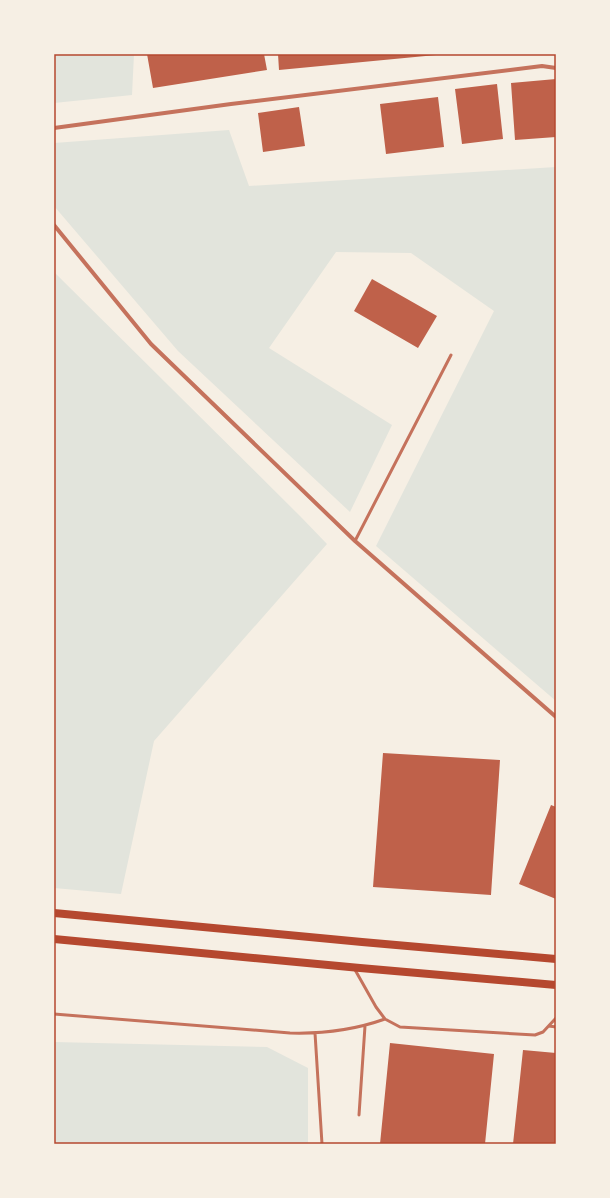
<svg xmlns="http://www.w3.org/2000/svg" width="610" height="1198" font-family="Inter,sans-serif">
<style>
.green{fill:#e2e4dc}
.building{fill:#bf614a}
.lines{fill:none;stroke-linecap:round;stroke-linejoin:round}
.service{stroke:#c5725c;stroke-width:3}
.minor{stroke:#c5725c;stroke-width:4}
.secondary{stroke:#b5482f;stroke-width:8}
.neatline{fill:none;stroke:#b5482f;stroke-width:1.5}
</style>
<rect width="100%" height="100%" fill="#f6efe4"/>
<!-- green -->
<path class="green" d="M 54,54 L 134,54 L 132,95 L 54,103 Z
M 229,130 L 249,186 L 556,167 L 556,701 L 376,546 L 494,311 L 411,253 L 336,252 L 269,348 L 392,425 L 350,512 L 178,351 L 54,206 L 54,143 Z
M 54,272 L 300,516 L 327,544 L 154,741 L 121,894 L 54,888 Z
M 54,1042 L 267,1047 L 308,1068 L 308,1144 L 54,1144 Z"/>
<!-- building -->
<path class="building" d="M 147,54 L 264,54 L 267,70 L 153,88 Z
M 278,54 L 436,54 L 436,55 L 279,70 Z
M 556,79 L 556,137 L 515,140 L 511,83 Z
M 497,84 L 503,139 L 462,144 L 455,89 Z
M 438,97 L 444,147 L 386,154 L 380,104 Z
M 299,107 L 305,146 L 263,152 L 258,113 Z
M 372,279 L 437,316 L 418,348 L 354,311 Z
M 383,753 L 500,760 L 491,895 L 373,887 Z
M 551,805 L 556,807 L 556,899 L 519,884 Z
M 390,1043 L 494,1054 L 485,1144 L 380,1144 Z
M 523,1050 L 556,1053 L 556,1144 L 513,1144 Z"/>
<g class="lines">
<!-- service -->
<path class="service" d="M 355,541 L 451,355
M 354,968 L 376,1007 L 385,1019 L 400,1027 L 535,1035 L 543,1032 L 556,1018
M 54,1014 L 290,1033 C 323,1034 354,1030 385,1019
M 549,1026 L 556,1027
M 315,1033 L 322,1144
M 359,1115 L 365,1026"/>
<!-- minor -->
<path class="minor" d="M 54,128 L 231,104 L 542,66 L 556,68
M 54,225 L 151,344 L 355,541 L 556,717"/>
<!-- secondary -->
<path class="secondary" d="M 54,913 L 362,942 L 556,959
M 54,939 L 360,968 L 556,985"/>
</g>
<!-- border -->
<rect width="610" height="1198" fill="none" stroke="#f6efe4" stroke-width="110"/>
<rect x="55" y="55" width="500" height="1088" class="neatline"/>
</svg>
